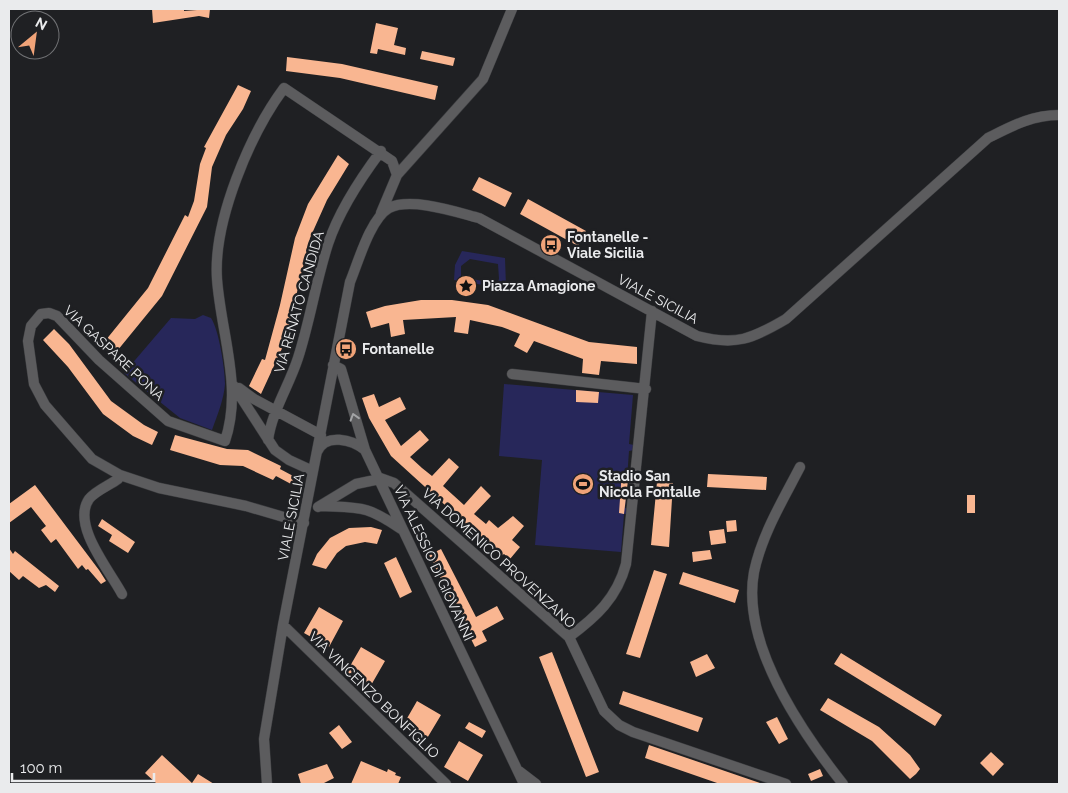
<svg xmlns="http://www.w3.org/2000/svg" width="1068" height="793" font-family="Raleway,sans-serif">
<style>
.green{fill:#27275a}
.building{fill:#f9b691}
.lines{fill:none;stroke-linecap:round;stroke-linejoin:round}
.minor-casing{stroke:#3b3c3f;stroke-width:11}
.minor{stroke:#5c5c5e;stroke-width:10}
.oneway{stroke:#a3a4a6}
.labels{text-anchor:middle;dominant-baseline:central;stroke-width:5;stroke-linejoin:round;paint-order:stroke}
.poi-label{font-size:14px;font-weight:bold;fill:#eaebed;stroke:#1f2023;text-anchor:start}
.street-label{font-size:14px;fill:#eaebed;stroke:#1f2023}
</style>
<rect width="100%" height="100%" fill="#1f2023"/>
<!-- green -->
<path class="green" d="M 462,251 L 505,258 L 506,286 L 489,286 L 490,282 L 497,283 L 499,279 L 498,264 L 470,259 L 461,266 L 461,277 L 483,281 L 483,285 L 454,280 L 455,265 Z
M 203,315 L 211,318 C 219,330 225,369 225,384 C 224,399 217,416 212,430 L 180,418 L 124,373 L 171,318 L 195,319 Z
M 504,384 L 633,395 L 629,444 L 634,445 L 634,450 L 629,451 L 625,508 L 629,509 L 629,514 L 624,514 L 621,552 L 535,545 L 542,460 L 499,456 Z"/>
<!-- building -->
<path class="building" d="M 152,9 L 184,9 L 184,11 L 210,9 L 209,18 L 199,16 L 153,23 Z
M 376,23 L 398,28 L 394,45 L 406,48 L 405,55 L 378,49 L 377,54 L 370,53 Z
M 422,51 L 455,58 L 453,66 L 420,59 Z
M 287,57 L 342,64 L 438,86 L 435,100 L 340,78 L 286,71 Z
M 238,85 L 251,91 L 243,109 L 226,135 L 212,167 L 207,207 L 162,296 L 113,356 L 101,346 L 148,288 L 185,215 L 188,217 L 194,201 L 200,164 L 206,148 L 204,147 Z
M 338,155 L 349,164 L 327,200 L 310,238 L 285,342 L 261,394 L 249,386 L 262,359 L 265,360 L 280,305 L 295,238 L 308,204 Z
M 479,177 L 512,193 L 505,207 L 472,190 Z
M 528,199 L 586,231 L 578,246 L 520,214 Z
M 421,300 L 452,300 L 488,305 L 589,342 L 637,347 L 637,364 L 601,361 L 599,375 L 582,373 L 583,359 L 534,341 L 527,353 L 514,346 L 520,334 L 502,327 L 470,320 L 468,334 L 454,332 L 456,317 L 403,320 L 405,334 L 391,337 L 389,323 L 371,328 L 366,312 L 385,306 Z
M 54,329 L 69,344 L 111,401 L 144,425 L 158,432 L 152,445 L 133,436 L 103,414 L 68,367 L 43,340 Z
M 576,390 L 599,392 L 598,403 L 576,402 Z
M 374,394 L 379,407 L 400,397 L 406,409 L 385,420 L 401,446 L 420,430 L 429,440 L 410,457 L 422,468 L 432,476 L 449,458 L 459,467 L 443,486 L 453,495 L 464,505 L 481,486 L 491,496 L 474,514 L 486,524 L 489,520 L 498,528 L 513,516 L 524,526 L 512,540 L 520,547 L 510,559 L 504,554 L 501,556 L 391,456 L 369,418 L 362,398 Z
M 175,435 L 227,449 L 248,450 L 281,466 L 280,469 L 295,477 L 291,484 L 276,476 L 273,480 L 243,466 L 220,465 L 170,450 Z
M 622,471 L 629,472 L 624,514 L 619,513 Z
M 708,474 L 767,477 L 766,490 L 707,487 Z
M 657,482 L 673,483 L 669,547 L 651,545 Z
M 35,485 L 99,570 L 106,581 L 101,584 L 88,569 L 86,570 L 82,565 L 78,569 L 56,539 L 51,543 L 41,530 L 46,526 L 31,507 L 9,523 L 9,504 Z
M 967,495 L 975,495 L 975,513 L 967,513 Z
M 102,519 L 135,542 L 128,553 L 109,541 L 112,535 L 98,526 Z
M 736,520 L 737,531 L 727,532 L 726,521 Z
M 371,527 L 382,530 L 377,544 L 365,542 L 346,546 L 337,553 L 326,569 L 312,565 L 317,554 L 330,538 L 349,528 Z
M 724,529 L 726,543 L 711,545 L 709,531 Z
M 9,548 L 13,554 L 15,551 L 59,586 L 55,592 L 46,585 L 39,588 L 23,576 L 19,580 L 9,571 Z
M 441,549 L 476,617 L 497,606 L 504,619 L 482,631 L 487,641 L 475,647 L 429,555 Z
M 710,550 L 712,559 L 693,562 L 692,552 Z
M 396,557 L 412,592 L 400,598 L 384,563 Z
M 654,570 L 667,574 L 640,658 L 626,654 Z
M 683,572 L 739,590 L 735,603 L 679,584 Z
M 319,607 L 343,621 L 329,647 L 304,633 Z
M 361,647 L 385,661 L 370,687 L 346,673 Z
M 552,652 L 599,772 L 586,777 L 539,657 Z
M 841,653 L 942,715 L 935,726 L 834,664 Z
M 707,654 L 715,668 L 696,677 L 690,662 Z
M 623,691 L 703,718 L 698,732 L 619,704 Z
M 828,698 L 879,727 L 910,755 L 920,769 L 916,774 L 910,779 L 872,741 L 820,710 Z
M 417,701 L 441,715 L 426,740 L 402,727 Z
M 777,717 L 788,739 L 779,744 L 766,722 Z
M 469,722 L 486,731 L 482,738 L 465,728 Z
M 339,725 L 352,742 L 342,749 L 329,733 Z
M 459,741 L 483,755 L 468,781 L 444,767 Z
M 649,745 L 760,783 L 759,784 L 720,784 L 645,758 Z
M 991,752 L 1004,764 L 993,776 L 980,763 Z
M 162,755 L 192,783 L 198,774 L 214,784 L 157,784 L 145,773 Z
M 361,761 L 387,772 L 388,769 L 396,773 L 395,775 L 401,777 L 398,784 L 351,784 Z
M 327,764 L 334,778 L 322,784 L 301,784 L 298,774 Z
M 820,769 L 823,776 L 811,781 L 808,774 Z"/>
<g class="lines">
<!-- minor casing -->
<g class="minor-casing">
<path id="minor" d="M 397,175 L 483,79 L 512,9
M 333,365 L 341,369 L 365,450 L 524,784
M 512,374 L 646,389
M 233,385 L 275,450 L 289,460 L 313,471
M 239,388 L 254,399 L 321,435
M 268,440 C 272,411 289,386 298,358 C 310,321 316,281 328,244 C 339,211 360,179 381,151
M 317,452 C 325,432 353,440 365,450
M 800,467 C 783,500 762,534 754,572 C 741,643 801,731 843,784
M 120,475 L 118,479 C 110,485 95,491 89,499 C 71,525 110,571 122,594
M 380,478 L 394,483 L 569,637 L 604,711 L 619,725 L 633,732 L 786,784
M 320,506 C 361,508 366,505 401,529
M 318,507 L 356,484 L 375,480
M 304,523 L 246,506 L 159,488 L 120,475 L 92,459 L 45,405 L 34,384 L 28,341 L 31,326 L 41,314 L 49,313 L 57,316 L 99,360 L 168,421 L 225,441 C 243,387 221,334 217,279 C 213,221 250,134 284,88 L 392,161 L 397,175 L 381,213
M 283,625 L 446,784
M 569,637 C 596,617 617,598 626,564 L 652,311
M 519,771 L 536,784
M 267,784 L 264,739 L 283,625 L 350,282 C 358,263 370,219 389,208 C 411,197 456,212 479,218 L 697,336 C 736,346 752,339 786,319 L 988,138 C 1012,126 1032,115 1059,115"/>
</g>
<!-- minor -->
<use href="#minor" class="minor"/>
</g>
<!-- one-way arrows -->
<defs><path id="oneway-chevron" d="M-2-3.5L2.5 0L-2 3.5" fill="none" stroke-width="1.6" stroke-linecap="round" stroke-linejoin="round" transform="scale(1.25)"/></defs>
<use class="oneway" href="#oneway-chevron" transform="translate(354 417) rotate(-107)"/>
<!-- icons -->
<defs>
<g id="bus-disc" transform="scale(1.125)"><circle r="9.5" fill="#f0a378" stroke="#1f2023"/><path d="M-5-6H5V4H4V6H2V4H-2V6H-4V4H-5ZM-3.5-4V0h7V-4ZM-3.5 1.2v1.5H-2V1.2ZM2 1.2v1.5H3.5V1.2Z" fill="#111"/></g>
<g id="sight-disc" transform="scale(1.125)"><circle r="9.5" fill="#f0a378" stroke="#1f2023"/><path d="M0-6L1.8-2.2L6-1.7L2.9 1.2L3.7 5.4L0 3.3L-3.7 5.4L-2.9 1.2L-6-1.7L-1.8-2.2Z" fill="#111"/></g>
<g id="stadium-disc" transform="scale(1.125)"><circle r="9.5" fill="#f0a378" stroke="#1f2023"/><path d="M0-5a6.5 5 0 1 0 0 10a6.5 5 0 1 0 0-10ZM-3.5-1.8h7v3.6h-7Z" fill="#111"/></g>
</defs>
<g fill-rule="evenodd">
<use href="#bus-disc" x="551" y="245"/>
<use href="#sight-disc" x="466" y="286"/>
<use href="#bus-disc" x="346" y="349"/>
<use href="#stadium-disc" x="583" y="484"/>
</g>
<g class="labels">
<!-- poi labels -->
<g class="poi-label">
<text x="567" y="237">Fontanelle -<tspan x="567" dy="16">Viale Sicilia</tspan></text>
<text x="482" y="286">Piazza Amagione</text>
<text x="362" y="349">Fontanelle</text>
<text x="599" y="476">Stadio San<tspan x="599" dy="16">Nicola Fontalle</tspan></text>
</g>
<!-- street labels -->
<g class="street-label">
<text transform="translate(658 299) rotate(28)">VIALE SICILIA</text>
<text transform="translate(299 302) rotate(-74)">VIA RENATO CANDIDA</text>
<text transform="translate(114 353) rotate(43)">VIA GASPARE PONA</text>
<text transform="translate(291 517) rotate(-79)">VIALE SICILIA</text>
<text transform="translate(499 558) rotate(42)">VIA DOMENICO PROVENZANO</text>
<text transform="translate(434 563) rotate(65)">VIA ALESSIO DI GIOVANNI</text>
<text transform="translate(374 695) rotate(44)">VIA VINCENZO BONFIGLIO</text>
</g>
</g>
<!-- border -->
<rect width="1068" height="793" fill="none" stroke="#eaebed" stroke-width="20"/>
<!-- north arrow -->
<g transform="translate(35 35) rotate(29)"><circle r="24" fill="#1f2023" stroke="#707174"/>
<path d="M0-4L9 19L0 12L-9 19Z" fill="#f0a378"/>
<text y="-8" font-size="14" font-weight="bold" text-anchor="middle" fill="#eaebed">N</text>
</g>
<!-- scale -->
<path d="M12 773v8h142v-8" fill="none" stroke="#eaebed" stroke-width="2.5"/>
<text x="20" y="773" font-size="15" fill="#eaebed" stroke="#1f2023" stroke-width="4" paint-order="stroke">100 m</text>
</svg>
